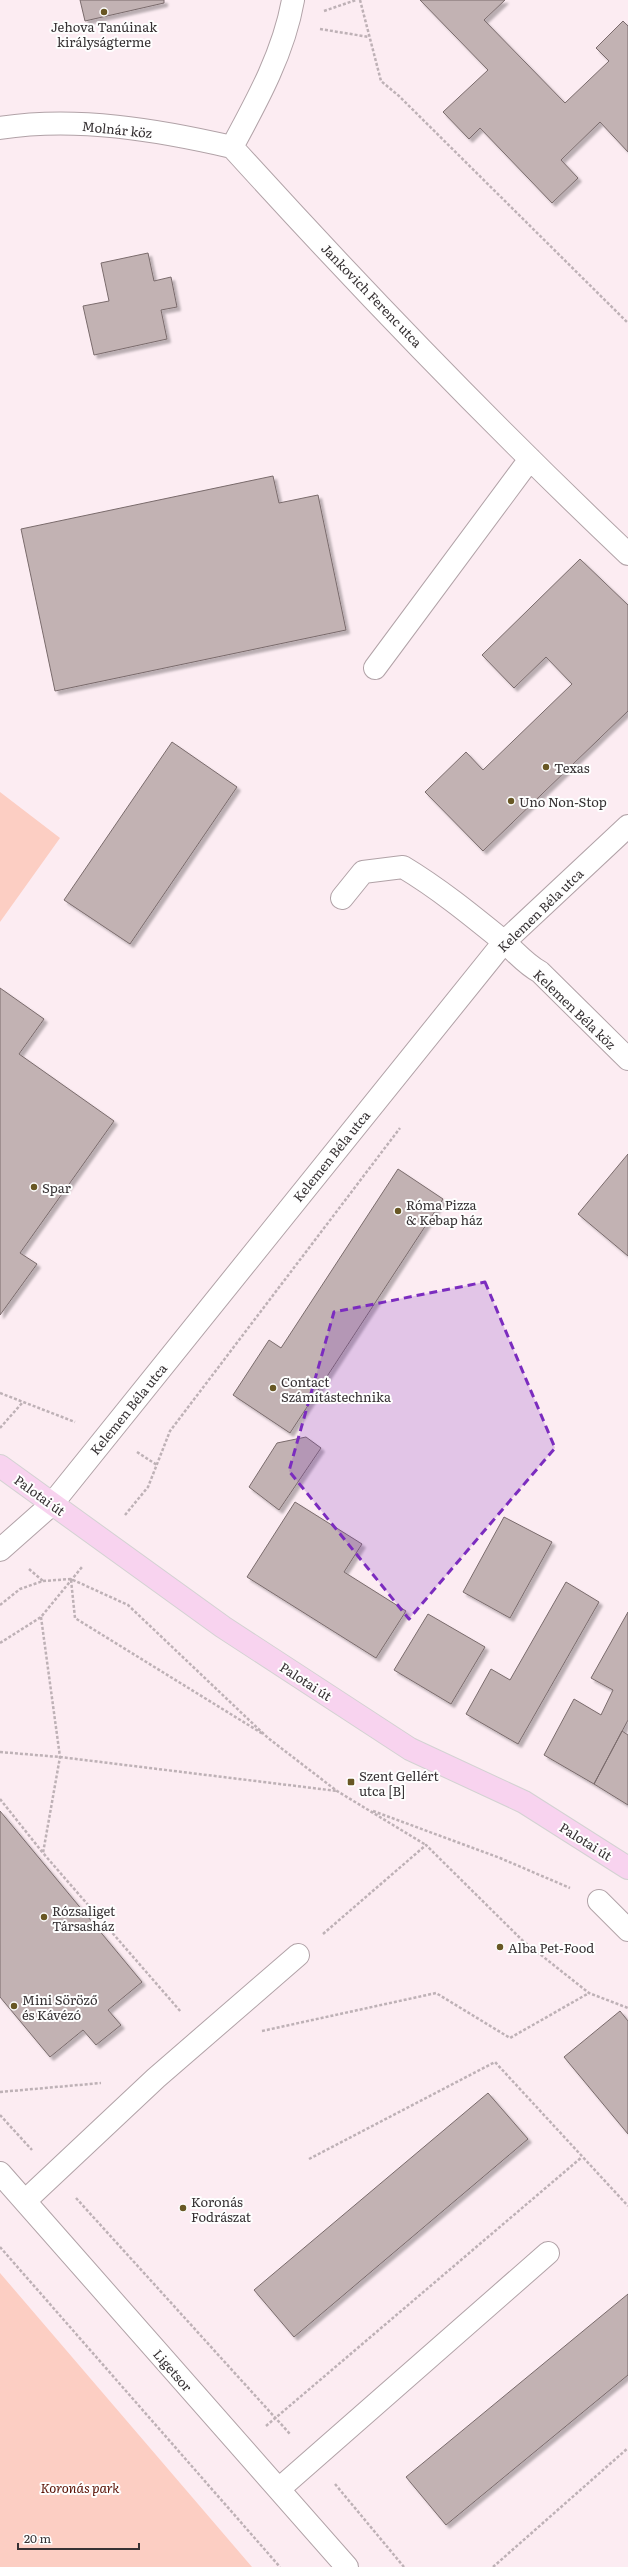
<svg xmlns="http://www.w3.org/2000/svg" width="628" height="2567" font-family="Literata,serif">
<style>
.green{fill:#fccec3}
.building{fill:#c2b2b3;stroke:#7a6b6c;filter:url(#shadow)}
.lines{fill:none;stroke-linecap:round;stroke-linejoin:round}
.minor-casing{stroke:#b1a2a7;stroke-width:24}
.major-casing{stroke:#d3d2d2;stroke-width:24}
.path{stroke:#beb1b6;stroke-width:2.5;stroke-dasharray:3 2;stroke-linecap:butt}
.minor{stroke:#fff;stroke-width:22}
.major{stroke:#f8d3ef;stroke-width:22}
.marked{fill:#7b2cbf;fill-opacity:0.2;stroke:#7b2cbf;stroke-width:3;stroke-dasharray:8 5;stroke-linejoin:round}
.poi-dot{fill:#685724;stroke:#fefefe;stroke-width:1.5}
.labels{text-anchor:middle;dominant-baseline:central;stroke-width:4;stroke-linejoin:round;paint-order:stroke}
.poi-label{font-size:13px;fill:#363133;stroke:#fefefe;text-anchor:start}
.street-label{font-size:13px;fill:#363133;stroke:#fefefe}
.park-label{font-size:13px;font-style:italic;fill:#591003;stroke:#fefefe}
</style>
<defs>
<filter id="shadow"><feDropShadow dx="3.5" dy="3.5" stdDeviation="1" flood-color="#0004"/></filter>
</defs>
<rect width="100%" height="100%" fill="#fcecf2"/>
<!-- green -->
<path class="green" d="M 0,792 L 60,838 L 0,922 Z
M 0,2273 L 252,2567 L 0,2567 Z"/>
<!-- building -->
<path class="building" d="M 80,0 L 164,0 L 164,3 L 85,21 Z
M 420,0 L 505,0 L 484,20 L 565,103 L 609,61 L 596,48 L 623,21 L 628,26 L 628,152 L 600,122 L 561,160 L 578,178 L 552,203 L 480,128 L 469,139 L 443,112 L 488,70 Z
M 148,253 L 154,281 L 171,277 L 177,307 L 161,310 L 167,339 L 94,355 L 83,306 L 109,301 L 101,263 Z
M 273,476 L 279,503 L 318,495 L 346,630 L 55,691 L 21,529 Z
M 580,559 L 628,605 L 628,711 L 483,851 L 425,792 L 466,752 L 483,770 L 572,684 L 546,657 L 514,688 L 482,655 Z
M 172,742 L 237,787 L 130,944 L 64,900 Z
M 0,988 L 44,1019 L 19,1054 L 114,1121 L 20,1253 L 37,1264 L 0,1315 Z
M 628,1154 L 628,1256 L 578,1214 Z
M 398,1169 L 443,1199 L 290,1433 L 233,1395 L 269,1340 L 281,1348 Z
M 306,1437 L 321,1448 L 279,1510 L 249,1487 L 277,1443 Z
M 295,1502 L 362,1544 L 344,1572 L 406,1611 L 376,1658 L 247,1577 Z
M 504,1517 L 552,1542 L 510,1618 L 463,1592 Z
M 566,1582 L 599,1602 L 518,1744 L 466,1714 L 491,1669 L 510,1680 Z
M 628,1612 L 628,1720 L 594,1784 L 544,1755 L 574,1699 L 601,1715 L 613,1690 L 591,1678 Z
M 428,1614 L 485,1647 L 451,1704 L 394,1670 Z
M 622,1731 L 628,1735 L 628,1805 L 594,1784 Z
M 0,1811 L 142,1982 L 108,2010 L 121,2025 L 96,2045 L 83,2030 L 50,2057 L 0,1997 Z
M 620,2011 L 628,2021 L 628,2134 L 564,2057 Z
M 488,2093 L 528,2139 L 294,2337 L 254,2290 Z
M 628,2294 L 628,2375 L 446,2525 L 406,2477 Z"/>
<g class="lines">
<!-- minor casing -->
<g class="minor-casing">
<path id="minor" d="M 0,128 C 76,116 158,130 232,147
M 232,147 C 359,287 491,424 628,554
M 232,147 C 257,101 284,52 293,0
M 375,668 L 530,459
M 342,898 L 363,872 L 403,867 C 438,888 470,914 502,940 C 515,951 525,964 540,972 L 628,1059
M 0,1550 L 52,1504 L 504,942 L 628,826
M 599,1901 L 628,1930
M 0,2173 L 347,2567
M 25,2201 L 156,2078 L 298,1955
M 279,2489 L 548,2253"/>
</g>
<!-- major casing -->
<g class="major-casing">
<path id="major" d="M 0,1466 L 223,1627 L 410,1749 L 524,1802 L 628,1868"/>
</g>
<!-- path -->
<path class="path" d="M 360,0 L 381,81 L 399,96 L 628,323
M 324,11 L 356,0
M 320,29 L 369,37
M 0,1393 L 75,1422
M 0,1428 L 23,1402
M 137,1452 L 157,1465
M 125,1515 L 148,1487 L 170,1431 L 400,1128
M 29,1569 L 43,1581
M 71,1580 L 75,1618 L 263,1734
M 0,1605 L 20,1589 L 43,1581 L 71,1579 L 128,1605 L 268,1738 L 337,1791 L 426,1845
M 41,1617 L 60,1757 L 43,1853 L 181,2012
M 0,1643 L 41,1617 L 82,1567
M 0,1752 L 60,1757 L 337,1791
M 0,1799 L 43,1853
M 373,1811 L 500,1858 L 570,1888
M 323,1934 L 426,1845 L 522,1940 L 589,1993 L 628,2008
M 262,2031 L 436,1993 L 510,2038 L 589,1993
M 0,2092 L 101,2083
M 0,2115 L 32,2150
M 309,2159 L 495,2062 L 628,2206
M 76,2198 L 290,2434
M 0,2247 L 280,2567
M 266,2426 L 582,2157
M 335,2484 L 404,2567
M 493,2567 L 628,2448"/>
<!-- minor -->
<use href="#minor" class="minor"/>
<!-- major -->
<use href="#major" class="major"/>
</g>
<!-- marked area -->
<path class="marked" d="M 485,1282 L 555,1448 L 409,1619 L 289,1471 L 334,1312 Z"/>
<!-- markers -->
<g class="poi-dot">
<circle cx="104" cy="12" r="4"/>
<circle cx="546" cy="767" r="4"/>
<circle cx="511" cy="801" r="4"/>
<circle cx="34" cy="1187" r="4"/>
<circle cx="398" cy="1211" r="4"/>
<circle cx="273" cy="1388" r="4"/>
<rect x="347" y="1778" width="8" height="8" rx="2"/>
<circle cx="44" cy="1917" r="4"/>
<circle cx="500" cy="1947" r="4"/>
<circle cx="14" cy="2006" r="4"/>
<circle cx="183" cy="2208" r="4"/>
</g>
<g class="labels">
<!-- poi labels -->
<g class="poi-label">
<text x="104" y="26" text-anchor="middle">Jehova Tanúinak<tspan x="104" dy="15">királyságterme</tspan></text>
<text x="554" y="767">Texas</text>
<text x="519" y="801">Uno Non-Stop</text>
<text x="42" y="1187">Spar</text>
<text x="406" y="1204">Róma Pizza<tspan x="406" dy="15">&amp; Kebap ház</tspan></text>
<text x="281" y="1381">Contact<tspan x="281" dy="15">Számítástechnika</tspan></text>
<text x="359" y="1775">Szent Gellért<tspan x="359" dy="15">utca [B]</tspan></text>
<text x="52" y="1910">Rózsaliget<tspan x="52" dy="15">Társasház</tspan></text>
<text x="508" y="1947">Alba Pet-Food</text>
<text x="22" y="1999">Mini Söröző<tspan x="22" dy="15">és Kávézó</tspan></text>
<text x="191" y="2201">Koronás<tspan x="191" dy="15">Fodrászat</tspan></text>
</g>
<!-- street labels -->
<g class="street-label">
<text transform="translate(117 129) rotate(6)">Molnár köz</text>
<text transform="translate(372 295) rotate(46)">Jankovich Ferenc utca</text>
<text transform="translate(540 910) rotate(-44)">Kelemen Béla utca</text>
<text transform="translate(575 1009) rotate(44)">Kelemen Béla köz</text>
<text transform="translate(331 1156) rotate(-51)">Kelemen Béla utca</text>
<text transform="translate(128 1409) rotate(-51)">Kelemen Béla utca</text>
<text transform="translate(40 1495) rotate(36)">Palotai út</text>
<text transform="translate(306 1681) rotate(33)">Palotai út</text>
<text transform="translate(586 1841) rotate(32)">Palotai út</text>
<text transform="translate(173 2370) rotate(49)">Ligetsor</text>
</g>
<!-- park labels -->
<g class="park-label">
<text x="80" y="2487">Koronás park</text>
</g>
</g>
<!-- scale -->
<path d="M18 2543v6h121v-6" fill="none" stroke="#363133" stroke-width="2"/>
<text x="24" y="2543" font-size="12" fill="#363133" stroke="#fefefe" stroke-width="3" paint-order="stroke">20 m</text>
</svg>
